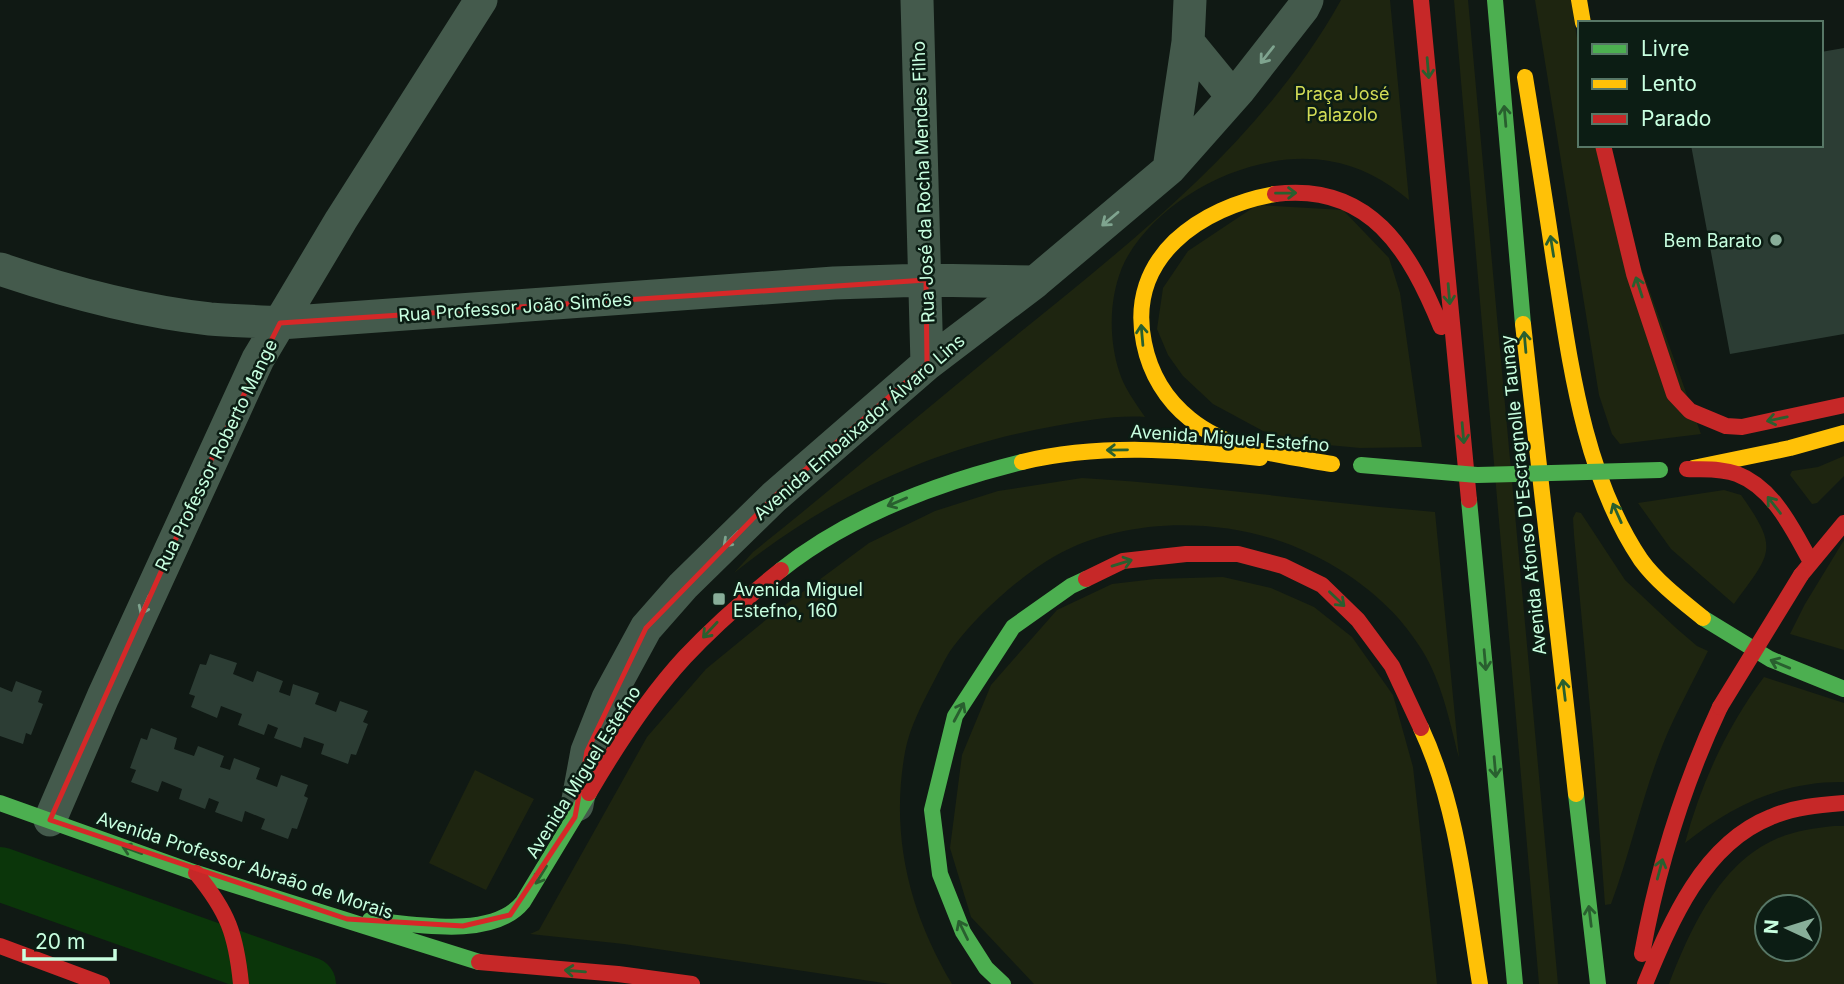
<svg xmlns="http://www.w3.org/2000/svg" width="1844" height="984" font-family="Inter,sans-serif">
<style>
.green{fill:#1e2510;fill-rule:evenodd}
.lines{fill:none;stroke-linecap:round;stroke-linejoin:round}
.river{stroke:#0b360a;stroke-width:54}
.building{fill:#2c3d34}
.street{stroke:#445a4c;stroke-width:33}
.fast{stroke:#4caf50;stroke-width:16}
.slow{stroke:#ffc107;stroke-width:16}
.jam{stroke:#c62828;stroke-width:16}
.fast-bridge{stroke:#4caf50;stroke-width:16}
.jam-bridge{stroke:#c62828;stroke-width:16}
.oneway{stroke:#7fa48f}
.oneway2{stroke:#295f2f}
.marked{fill:none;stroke:#d62828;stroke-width:5;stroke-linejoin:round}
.poi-dot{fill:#88ae99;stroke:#0c1d14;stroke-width:2.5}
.labels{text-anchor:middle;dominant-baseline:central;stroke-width:5;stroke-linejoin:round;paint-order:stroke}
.park-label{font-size:18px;fill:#d3dd56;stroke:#0c1d14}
.street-label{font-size:18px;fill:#c8ffe0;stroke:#0c1d14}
.poi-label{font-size:18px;fill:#c8ffe0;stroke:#0c1d14;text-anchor:end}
</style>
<rect width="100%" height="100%" fill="#101914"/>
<!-- green -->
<path class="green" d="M 1341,0 L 1390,0 L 1409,200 C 1385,180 1360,166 1329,161 C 1255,148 1160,195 1125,261 C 1109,294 1108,336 1119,371 C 1124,388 1135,402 1145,417 C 1116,415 1084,421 1055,426 C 933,448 831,495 734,573 L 753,552 C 837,485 919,415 1002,347 C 1127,245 1261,144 1341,0 Z
M 1454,0 L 1468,0 L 1558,984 L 1539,984 Z
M 1535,0 L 1571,0 L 1580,57 L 1580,145 L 1597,145 L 1701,434 L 1620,444 L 1612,434 L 1599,395 Z
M 1257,205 L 1343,210 L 1389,258 L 1400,293 L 1422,447 L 1360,448 L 1307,443 L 1263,431 L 1213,404 L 1183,376 L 1168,355 L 1157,329 L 1163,288 L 1188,251 Z
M 1844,456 L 1844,476 L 1817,503 L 1812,504 L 1790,475 L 1792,471 L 1818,467 Z
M 1082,478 C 1200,485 1317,502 1435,512 L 1459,758 C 1449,719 1441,677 1418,644 C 1389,599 1341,565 1291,545 C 1219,517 1124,517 1055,556 C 1020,576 978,614 953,647 C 946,656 941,668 935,679 C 923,702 910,726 905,752 C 890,835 909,912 952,984 L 890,984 L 624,944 L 530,934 L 539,930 L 647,737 L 706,669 L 773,614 L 869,543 L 935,511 L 998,491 Z
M 1724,490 L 1741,495 C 1780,550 1771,553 1734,604 L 1671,549 L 1638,503 Z
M 1576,512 L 1581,513 L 1625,580 L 1676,628 L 1697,646 L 1708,651 C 1693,682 1676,712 1663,744 C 1642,796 1631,851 1611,904 L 1605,905 L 1593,741 L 1574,535 L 1573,518 Z
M 1844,540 L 1844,650 L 1790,634 L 1805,604 Z
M 1223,577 L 1271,588 L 1314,607 L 1352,637 L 1393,695 L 1413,767 L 1437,984 L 1034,984 L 971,917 L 950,848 L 962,755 L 991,685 L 1057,610 L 1112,584 L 1155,579 Z
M 1764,677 L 1844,703 L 1844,782 C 1783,781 1732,805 1685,843 C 1701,783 1727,727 1764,677 Z
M 475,770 L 534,799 L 486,890 L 429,863 Z
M 1834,826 L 1844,826 L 1844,984 L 1669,984 C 1690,930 1719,864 1776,839 C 1794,831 1815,828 1834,826 ZM 1767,907 L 1809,907 L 1809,949 L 1767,949 Z"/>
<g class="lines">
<!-- river -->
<path class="river" d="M 0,874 L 309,984"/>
</g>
<!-- building -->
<path class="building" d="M 1844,48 L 1844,334 L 1730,354 L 1691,145 L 1821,145 L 1821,52 Z
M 210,654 L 237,663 L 233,674 L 253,682 L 257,671 L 283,681 L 279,692 L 290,696 L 293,684 L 319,693 L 315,704 L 336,712 L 340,701 L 368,711 L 363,722 L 368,724 L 356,755 L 351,754 L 348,764 L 321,754 L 324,744 L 304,737 L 301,748 L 274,738 L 278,728 L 268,724 L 264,735 L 238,725 L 242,714 L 221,706 L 217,718 L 191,707 L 195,696 L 189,694 L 200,664 L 206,665 Z
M 16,681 L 42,691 L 38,702 L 43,704 L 31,735 L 26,733 L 23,744 L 0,736 L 0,687 L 12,692 Z
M 151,728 L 177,738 L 174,749 L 194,756 L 198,746 L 224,756 L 220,767 L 230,770 L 234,758 L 260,768 L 256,779 L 277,787 L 281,775 L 308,785 L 304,796 L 308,798 L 297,829 L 292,828 L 288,839 L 261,829 L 265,819 L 245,811 L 242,822 L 215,812 L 219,802 L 209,798 L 205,809 L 179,799 L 182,789 L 162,781 L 158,792 L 131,782 L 136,770 L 130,768 L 141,738 L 147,740 Z"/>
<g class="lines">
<!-- street -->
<path class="street" d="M 917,0 L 927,364
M 1188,42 L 1224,86 L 1239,90
M 1169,169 L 1188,42 L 1190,0
M 0,269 C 68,292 139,311 210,319 C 233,321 257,321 280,323 L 834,283 L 926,280 L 1035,282
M 577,805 L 587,751 L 608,698 L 646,628 L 683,586 L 774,497 L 927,364 L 1035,282 L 1169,169 L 1239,90 L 1303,8 L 1307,0
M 50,820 L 103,697 L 258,359 L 341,220 L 481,0"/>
<!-- fast -->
<path class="fast" d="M 1495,0 L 1523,324
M 1469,500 L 1515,984
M 781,570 C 850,515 937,483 1022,462
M 1703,618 L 1770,659 L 1844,689
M 1576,794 L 1598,984
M 0,803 L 196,873 L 479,962
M 370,920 C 413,924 493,940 523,902 L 589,793
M 1003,984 L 986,968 L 963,932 L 940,874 L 932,810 L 955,716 L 1013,627 L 1071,586 L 1086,579"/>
<!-- slow -->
<path class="slow" d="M 1579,0 L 1583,23
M 1525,77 C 1535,138 1545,199 1554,261 C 1570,361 1583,474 1641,560 C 1657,582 1682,601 1703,618
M 1275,194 C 1201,207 1126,257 1144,343 C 1150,373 1166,400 1190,419 C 1229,451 1285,456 1332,464
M 1523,324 L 1576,794
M 1022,462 C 1101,443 1180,450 1260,458
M 1693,468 L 1790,448 L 1844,433
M 1421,728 C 1458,807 1466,899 1480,984"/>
<!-- jam -->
<path class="jam" d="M 1421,0 L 1469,500
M 1603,145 L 1634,274 L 1674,394 L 1690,411 L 1726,426 L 1742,427 L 1844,405
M 1275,194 C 1370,182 1410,251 1441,327
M 1687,469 C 1703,470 1721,468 1737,474 C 1774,488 1793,530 1811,562
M 1801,575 L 1844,523
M 1086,579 L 1123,561 L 1186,554 L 1238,554 L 1283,566 L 1322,585 L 1358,620 L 1392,666 L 1421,728
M 589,793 C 617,745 648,697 685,657 C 715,625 747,597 781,570
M 196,873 C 228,912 236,934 241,984
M 0,946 L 102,984
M 1642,954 C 1658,866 1682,788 1720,707
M 479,962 L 618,974 L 692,984
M 1645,984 C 1671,921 1703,844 1771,817 C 1794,807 1819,805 1844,803"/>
<!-- fast-bridge -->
<path class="fast-bridge" d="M 1361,465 L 1477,475 L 1660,470"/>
<!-- jam-bridge -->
<path class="jam-bridge" d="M 1720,707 L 1801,575"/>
</g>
<!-- one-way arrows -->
<defs><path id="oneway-shaft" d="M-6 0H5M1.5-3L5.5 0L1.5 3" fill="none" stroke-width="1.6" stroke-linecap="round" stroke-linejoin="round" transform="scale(1.75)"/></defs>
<g class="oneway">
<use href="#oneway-shaft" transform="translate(1267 55) rotate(128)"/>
<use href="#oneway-shaft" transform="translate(1110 219) rotate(140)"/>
<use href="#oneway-shaft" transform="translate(731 539) rotate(135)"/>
<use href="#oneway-shaft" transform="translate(145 605) rotate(114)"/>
</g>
<g class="oneway2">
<use href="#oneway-shaft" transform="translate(1428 68) rotate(85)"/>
<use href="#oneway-shaft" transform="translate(1505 116) rotate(-95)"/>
<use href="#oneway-shaft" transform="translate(1286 193) rotate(-1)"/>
<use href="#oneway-shaft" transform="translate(1552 246) rotate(-99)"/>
<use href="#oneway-shaft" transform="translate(1639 287) rotate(-108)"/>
<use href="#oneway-shaft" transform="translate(1449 294) rotate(85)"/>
<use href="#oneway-shaft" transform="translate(1142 335) rotate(-95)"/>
<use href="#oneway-shaft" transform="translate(1525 342) rotate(-95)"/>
<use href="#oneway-shaft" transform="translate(1777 419) rotate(168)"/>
<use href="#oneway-shaft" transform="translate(1463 433) rotate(85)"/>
<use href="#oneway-shaft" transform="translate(1117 450) rotate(179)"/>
<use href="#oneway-shaft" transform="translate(897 502) rotate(157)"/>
<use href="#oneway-shaft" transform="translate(1774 505) rotate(-128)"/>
<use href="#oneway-shaft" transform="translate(1617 513) rotate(-114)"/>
<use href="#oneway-shaft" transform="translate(1122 563) rotate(-17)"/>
<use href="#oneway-shaft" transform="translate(1337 599) rotate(44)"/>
<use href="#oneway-shaft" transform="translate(710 630) rotate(133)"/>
<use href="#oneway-shaft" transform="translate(1485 660) rotate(85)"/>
<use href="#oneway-shaft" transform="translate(1780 664) rotate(-157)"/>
<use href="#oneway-shaft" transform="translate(1564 690) rotate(-97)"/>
<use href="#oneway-shaft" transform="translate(959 712) rotate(-62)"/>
<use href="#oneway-shaft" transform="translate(1495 767) rotate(85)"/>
<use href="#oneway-shaft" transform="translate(132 850) rotate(-160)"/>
<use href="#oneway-shaft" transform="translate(1660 869) rotate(-75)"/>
<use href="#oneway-shaft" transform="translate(541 875) rotate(122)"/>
<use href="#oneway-shaft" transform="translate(1590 916) rotate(-97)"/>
<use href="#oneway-shaft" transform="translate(963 930) rotate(-116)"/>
<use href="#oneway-shaft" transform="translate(575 971) rotate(-175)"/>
</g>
<!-- marked area -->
<path class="marked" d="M 926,280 L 927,364 L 774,497 L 646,628 L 587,751 L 575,817 L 510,915 L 463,926 L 347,919 L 50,820 L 211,460 L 280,323 Z"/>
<!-- markers -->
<g class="poi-dot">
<circle cx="1776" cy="240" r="7"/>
<rect x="712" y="592" width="14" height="14" rx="3.5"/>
</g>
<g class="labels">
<!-- park labels -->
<g class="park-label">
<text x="1342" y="93">Praça José<tspan x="1342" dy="21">Palazolo</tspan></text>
</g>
<!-- street labels -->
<g class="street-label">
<text transform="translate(923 182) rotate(-92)">Rua José da Rocha Mendes Filho</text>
<text transform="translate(515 307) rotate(-4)">Rua Professor João Simões</text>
<text transform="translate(859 427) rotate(-41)">Avenida Embaixador Álvaro Lins</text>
<text transform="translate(1230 438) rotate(4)">Avenida Miguel Estefno</text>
<text transform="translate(216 455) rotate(-64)">Rua Professor Roberto Mange</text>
<text transform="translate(1523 495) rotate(-96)">Avenida Afonso D'Escragnolle Taunay</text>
<text transform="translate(583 772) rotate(-58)">Avenida Miguel Estefno</text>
<text transform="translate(245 865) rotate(18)">Avenida Professor Abraão de Morais</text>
</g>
<!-- poi labels -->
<g class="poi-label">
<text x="1762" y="240">Bem Barato</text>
<text x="733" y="589" text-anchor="start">Avenida Miguel<tspan x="733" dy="21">Estefno, 160</tspan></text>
</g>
</g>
<!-- legend -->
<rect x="1578" y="21" width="245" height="126" fill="#0c1d14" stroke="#577766" stroke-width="2"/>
<rect x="1592" y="44" width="35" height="10" fill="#4caf50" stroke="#577766" stroke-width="2"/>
<text x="1641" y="56" font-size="21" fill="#c8ffe0">Livre</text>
<rect x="1592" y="79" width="35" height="10" fill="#ffc107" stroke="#577766" stroke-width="2"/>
<text x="1641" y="91" font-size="21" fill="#c8ffe0">Lento</text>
<rect x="1592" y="114" width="35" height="10" fill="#c62828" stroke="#577766" stroke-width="2"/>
<text x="1641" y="126" font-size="21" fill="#c8ffe0">Parado</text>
<!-- north arrow -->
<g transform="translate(1788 928) rotate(274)"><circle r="33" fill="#0c1d14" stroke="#577766" stroke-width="2"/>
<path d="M0-5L12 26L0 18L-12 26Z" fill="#88ae99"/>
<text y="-10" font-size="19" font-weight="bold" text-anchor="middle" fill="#c8ffe0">N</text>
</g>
<!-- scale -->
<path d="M24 949v10h91v-10" fill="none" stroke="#c8ffe0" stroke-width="3.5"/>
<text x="35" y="949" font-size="21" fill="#c8ffe0" stroke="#0c1d14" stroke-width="5" paint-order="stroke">20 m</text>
</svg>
